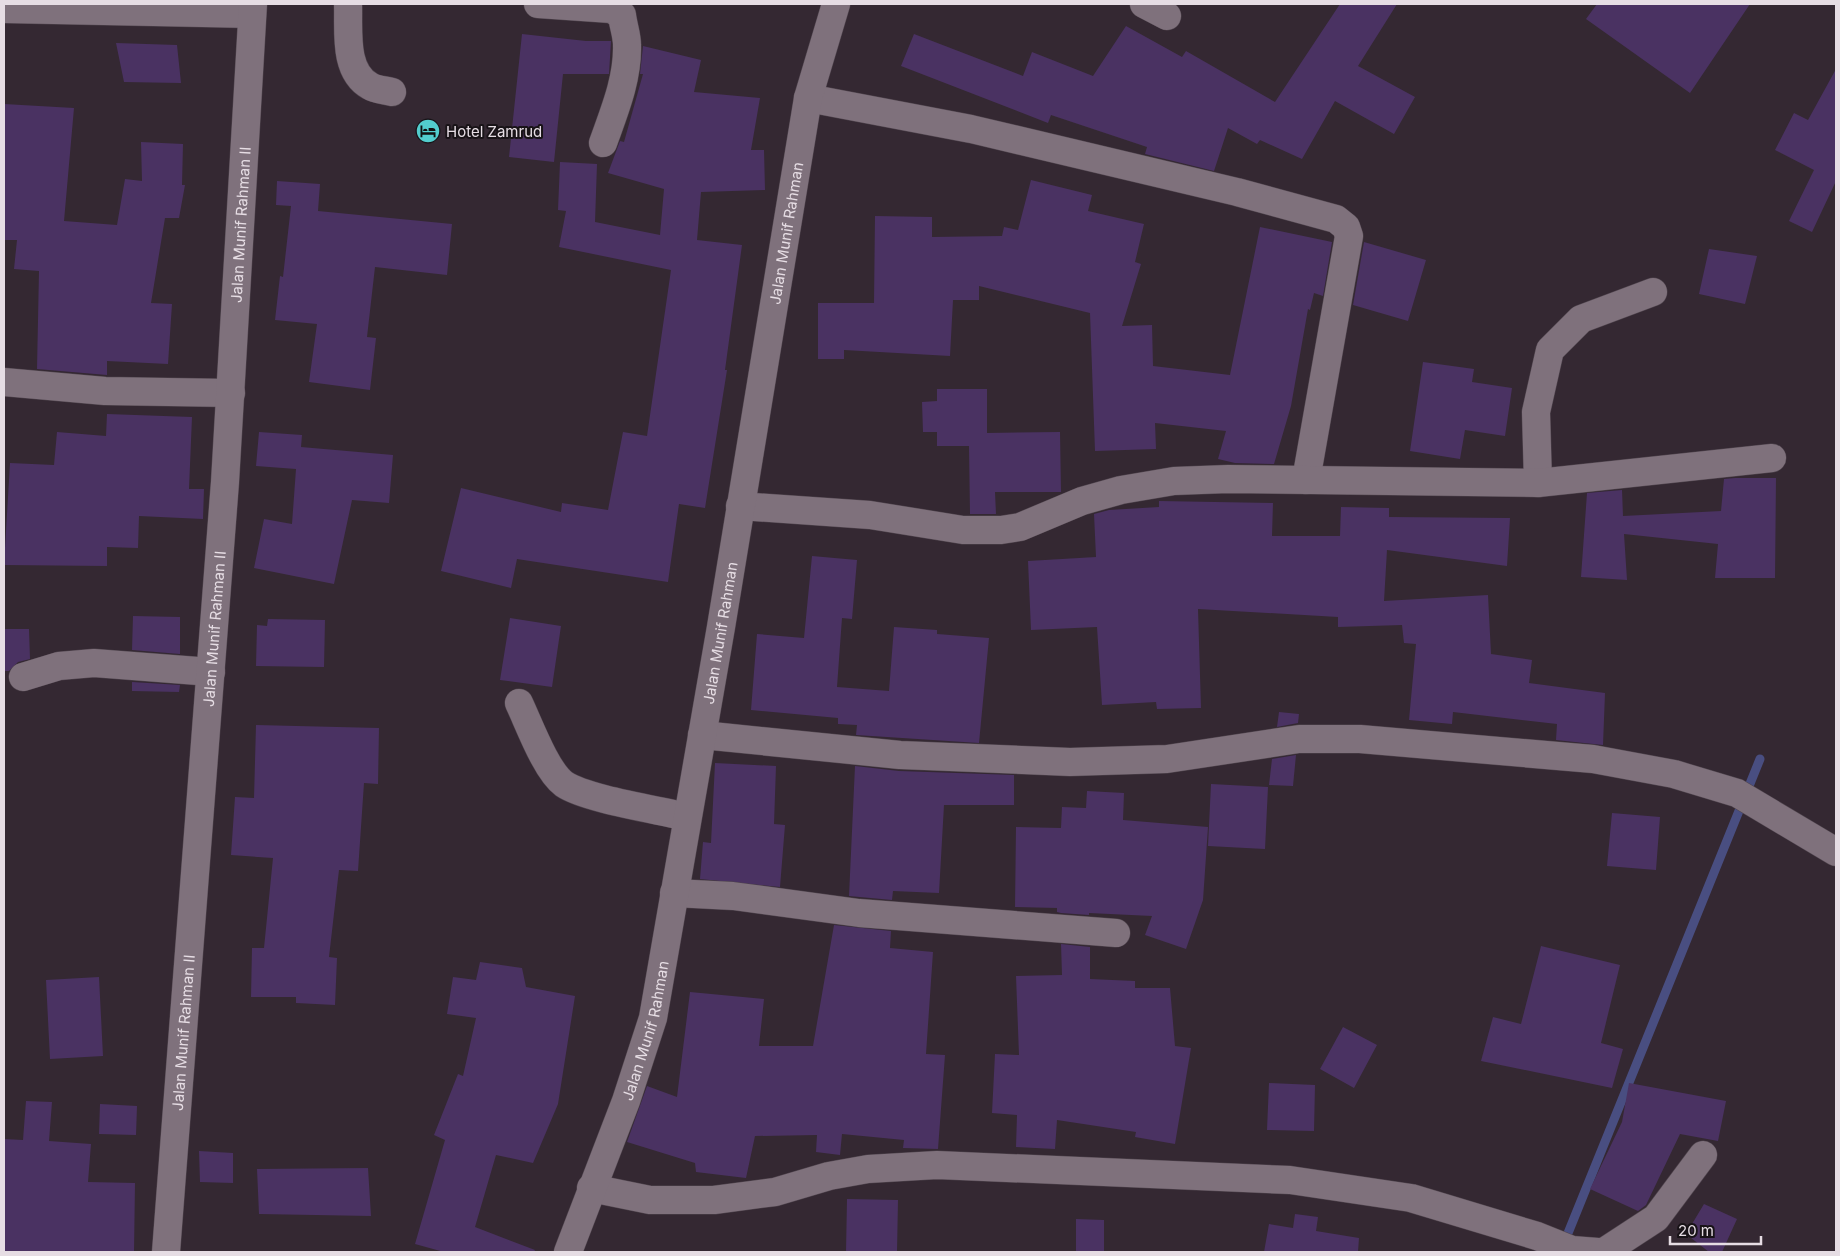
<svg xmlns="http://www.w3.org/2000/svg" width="1840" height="1256" font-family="Inter,sans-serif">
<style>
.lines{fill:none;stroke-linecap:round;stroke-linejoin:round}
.stream{stroke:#494e81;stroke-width:9}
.building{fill:#4a3262}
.minor-casing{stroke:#51464f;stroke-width:29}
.minor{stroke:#7f717c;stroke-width:28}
.labels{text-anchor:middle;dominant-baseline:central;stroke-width:4;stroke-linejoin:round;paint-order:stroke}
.poi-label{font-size:15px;fill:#e6dde4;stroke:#181317;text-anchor:start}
.street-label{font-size:15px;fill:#e6dde4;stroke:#181317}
</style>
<rect width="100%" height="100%" fill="#342832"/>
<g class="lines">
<!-- stream -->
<path class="stream" d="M 1564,1243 L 1760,759"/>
</g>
<!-- building -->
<path class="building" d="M 1340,4 L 1397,4 L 1358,66 L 1415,97 L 1394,134 L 1335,101 L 1302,159 L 1260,140 L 1257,144 L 1228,128 L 1214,171 L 1145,154 L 1147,147 L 1051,115 L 1048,123 L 901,66 L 914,34 L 1023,76 L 1032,52 L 1093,76 L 1126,26 L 1182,57 L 1186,51 L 1275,102 Z
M 1597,4 L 1750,4 L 1690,93 L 1586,19 Z
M 522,34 L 586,41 L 611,41 L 609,74 L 563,74 L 554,162 L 509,157 Z
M 116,43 L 177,45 L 181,83 L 124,82 Z
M 643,46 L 701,60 L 694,92 L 760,98 L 751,150 L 764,150 L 765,190 L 701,192 L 697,240 L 742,245 L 725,370 L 727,370 L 705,508 L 679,504 L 668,582 L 517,559 L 511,588 L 441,571 L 461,488 L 561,512 L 562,503 L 608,510 L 623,432 L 647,436 L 671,270 L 559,247 L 566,211 L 558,210 L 560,162 L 597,164 L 595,222 L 660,235 L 664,189 L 608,173 L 620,141 L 624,142 L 643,74 L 640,74 Z
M 1836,69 L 1836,181 L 1812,232 L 1789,221 L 1814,170 L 1775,150 L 1794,113 L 1808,120 Z
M 4,104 L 74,108 L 64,221 L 117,225 L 125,179 L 142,181 L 141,142 L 183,144 L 182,185 L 185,185 L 179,218 L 165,218 L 151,303 L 172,304 L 168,364 L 107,361 L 107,375 L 37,369 L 39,271 L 14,269 L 17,240 L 4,240 Z
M 1031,180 L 1092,195 L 1088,211 L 1144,224 L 1135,262 L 1141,264 L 1122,326 L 1152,325 L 1153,366 L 1230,375 L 1260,227 L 1332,242 L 1323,296 L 1314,293 L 1310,310 L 1308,309 L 1291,406 L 1274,464 L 1235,463 L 1218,459 L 1226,431 L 1155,423 L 1156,449 L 1095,451 L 1090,313 L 979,286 L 979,300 L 953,300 L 950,356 L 844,350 L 844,359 L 818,359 L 818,303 L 874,303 L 875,216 L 932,217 L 932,237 L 1002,236 L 1004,227 L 1018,230 Z
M 277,181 L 320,184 L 318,211 L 452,224 L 447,275 L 375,267 L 367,337 L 376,338 L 370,390 L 309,382 L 317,324 L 275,320 L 280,276 L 283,277 L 291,206 L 276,205 Z
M 1364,242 L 1426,260 L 1408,321 L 1353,305 Z
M 1709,249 L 1757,256 L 1745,304 L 1699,294 Z
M 1423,362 L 1474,369 L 1472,382 L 1512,388 L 1505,436 L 1465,430 L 1460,459 L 1410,451 Z
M 937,389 L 987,389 L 987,433 L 1060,432 L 1061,492 L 995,492 L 996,514 L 970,514 L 969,446 L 937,446 L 937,432 L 923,432 L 922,402 L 937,401 Z
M 107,414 L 192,417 L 189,489 L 204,489 L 203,519 L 139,516 L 138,548 L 107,547 L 107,566 L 4,565 L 10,463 L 54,465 L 57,432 L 106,436 Z
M 259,432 L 302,435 L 301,447 L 393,455 L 389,503 L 352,500 L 334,584 L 254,568 L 264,519 L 292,524 L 296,469 L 256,466 Z
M 1735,478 L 1776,478 L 1775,578 L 1715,578 L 1718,544 L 1624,534 L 1627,580 L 1581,577 L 1587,493 L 1622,490 L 1623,516 L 1721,511 L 1724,479 Z
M 1159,501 L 1273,503 L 1272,536 L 1340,536 L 1341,507 L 1389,508 L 1389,517 L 1510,518 L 1507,566 L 1387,550 L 1384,601 L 1488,595 L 1491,654 L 1532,660 L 1529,683 L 1605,693 L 1603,745 L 1556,740 L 1557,724 L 1453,712 L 1452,724 L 1409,720 L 1416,644 L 1404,643 L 1402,625 L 1338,627 L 1338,617 L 1198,609 L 1201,708 L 1157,709 L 1156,702 L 1102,705 L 1097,627 L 1031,630 L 1028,561 L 1096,557 L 1094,514 L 1109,510 L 1159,507 Z
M 812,556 L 857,560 L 852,619 L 842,618 L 837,687 L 889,691 L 894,627 L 937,630 L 937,634 L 989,638 L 979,743 L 856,735 L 857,725 L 838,724 L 838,718 L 751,710 L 757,634 L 804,638 Z
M 133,616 L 180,617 L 180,654 L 132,650 Z
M 510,618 L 561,626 L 552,687 L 500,680 Z
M 268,619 L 325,620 L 324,667 L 256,666 L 257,625 L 267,626 Z
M 4,629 L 29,629 L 30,659 L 18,662 L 9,671 L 4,671 Z
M 132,682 L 180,685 L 179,692 L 132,691 Z
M 1279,712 L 1299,714 L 1298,723 L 1277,727 Z
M 256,725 L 379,728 L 378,784 L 364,783 L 358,871 L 339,870 L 329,957 L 337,958 L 335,1005 L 296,1003 L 296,997 L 251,997 L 252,948 L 264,948 L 273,858 L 231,855 L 235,797 L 254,798 Z
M 1296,755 L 1293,786 L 1269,785 L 1272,759 Z
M 715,763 L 776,766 L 774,824 L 785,825 L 780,887 L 700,879 L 703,842 L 711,843 Z
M 855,766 L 899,771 L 1014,775 L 1014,805 L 944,805 L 939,893 L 893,891 L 892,900 L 849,896 Z
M 1211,784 L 1268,787 L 1265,849 L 1208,846 Z
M 1087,791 L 1124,793 L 1123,820 L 1208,827 L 1203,900 L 1186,949 L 1145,935 L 1152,916 L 1089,913 L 1089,915 L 1061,913 L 1057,912 L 1057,908 L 1015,907 L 1016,827 L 1061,828 L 1062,807 L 1086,808 Z
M 1612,813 L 1660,817 L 1656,870 L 1607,866 Z
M 834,925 L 891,931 L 890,948 L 933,952 L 926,1054 L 945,1055 L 938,1149 L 903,1148 L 904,1140 L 842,1134 L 840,1155 L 816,1152 L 817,1135 L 755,1136 L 746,1178 L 696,1172 L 695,1163 L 627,1142 L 647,1086 L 677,1097 L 690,992 L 764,999 L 759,1046 L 813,1046 Z
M 1061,944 L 1090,947 L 1090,979 L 1135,981 L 1135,988 L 1170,988 L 1175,1046 L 1191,1048 L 1175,1144 L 1135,1137 L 1136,1132 L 1057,1120 L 1055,1149 L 1016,1147 L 1017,1115 L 992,1113 L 995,1054 L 1019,1055 L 1016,976 L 1062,975 Z
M 1541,946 L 1620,965 L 1601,1043 L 1623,1049 L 1612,1088 L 1481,1061 L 1493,1017 L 1521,1024 Z
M 480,962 L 522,968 L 526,987 L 575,996 L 558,1104 L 533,1163 L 496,1155 L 475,1227 L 535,1250 L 534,1252 L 444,1252 L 415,1244 L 445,1140 L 434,1135 L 458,1074 L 463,1076 L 476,1018 L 447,1014 L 453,977 L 476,980 Z
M 99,977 L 103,1056 L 50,1059 L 46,980 Z
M 1343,1027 L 1377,1045 L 1354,1088 L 1320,1069 Z
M 1269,1083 L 1315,1085 L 1314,1131 L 1267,1130 Z
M 1629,1083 L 1726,1101 L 1718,1141 L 1680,1134 L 1646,1205 L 1638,1211 L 1590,1189 L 1622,1122 Z
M 26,1101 L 52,1102 L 49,1141 L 91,1144 L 88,1182 L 135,1183 L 134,1252 L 4,1252 L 4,1139 L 23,1140 Z
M 100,1104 L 137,1106 L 136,1135 L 99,1134 Z
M 199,1151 L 233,1153 L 233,1183 L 200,1182 Z
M 368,1168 L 371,1216 L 259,1214 L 257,1169 Z
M 847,1199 L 898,1200 L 897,1252 L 846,1252 Z
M 1704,1204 L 1737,1219 L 1722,1252 L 1709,1252 L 1686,1234 Z
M 1295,1214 L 1318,1217 L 1316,1231 L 1359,1238 L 1358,1252 L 1264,1252 L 1269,1224 L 1293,1228 Z
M 1076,1219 L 1104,1220 L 1104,1252 L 1076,1252 Z"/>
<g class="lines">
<!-- minor casing -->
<g class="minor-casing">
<g id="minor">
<path d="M 348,4 C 349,30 343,71 370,86 C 376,90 385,90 392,92"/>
<path d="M 538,4 L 611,9 L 622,15 C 623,25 627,35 627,45 C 628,79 614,112 603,143"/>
<path d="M 1144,4 L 1167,16"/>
<path d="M 4,9 L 252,14"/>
<path d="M 808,98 L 971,129 L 1237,192 L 1336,219 L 1346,227 L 1349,236 L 1306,480"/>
<path d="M 4,382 L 105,391 L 231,393"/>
<path d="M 1538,483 L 1536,412 L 1550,350 L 1581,319 L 1653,292"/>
<path d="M 740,506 L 870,515 L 963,530 L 1001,530 L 1020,527 L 1082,501 L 1121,490 L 1174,481 L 1228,479 L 1538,483 L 1772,458"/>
<path d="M 23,677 L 59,666 L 94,663 L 211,672"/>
<path d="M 519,703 C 529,724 546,771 564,784 C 586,799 659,810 687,817"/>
<path d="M 702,735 L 900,755 L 1070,762 L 1167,759 L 1299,739 L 1360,739 L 1593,759 L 1674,774 L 1737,793 L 1836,852"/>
<path d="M 674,893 L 733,896 L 859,913 L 1116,933"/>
<path d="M 591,1188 L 650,1200 L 714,1200 L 775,1192 L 829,1176 L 868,1169 L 937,1165 L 1290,1180 L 1411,1198 L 1537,1236 L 1572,1250 L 1598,1252"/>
<path id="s1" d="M 166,1252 L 225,482 L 253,4"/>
<path id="s2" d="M 568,1252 L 626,1101 L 653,1018 L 721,627 L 808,98 L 836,4"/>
<path d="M 1604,1252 L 1656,1218 L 1703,1155"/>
</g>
</g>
<!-- minor -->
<use href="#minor" class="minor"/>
</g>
<!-- icons -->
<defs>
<g id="hotel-disc" transform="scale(1.25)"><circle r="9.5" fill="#52cdcd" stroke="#181317"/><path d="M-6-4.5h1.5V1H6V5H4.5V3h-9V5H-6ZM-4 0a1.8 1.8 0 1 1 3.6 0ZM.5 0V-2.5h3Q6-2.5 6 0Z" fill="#111"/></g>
</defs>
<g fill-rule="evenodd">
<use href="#hotel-disc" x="428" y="131"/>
</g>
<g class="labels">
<!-- poi labels -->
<g class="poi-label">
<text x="446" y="131">Hotel Zamrud</text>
</g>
<!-- street labels -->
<g class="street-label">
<text stroke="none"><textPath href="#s1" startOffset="1030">Jalan Munif Rahman II</textPath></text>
<text stroke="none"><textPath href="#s2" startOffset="1045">Jalan Munif Rahman</textPath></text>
<text stroke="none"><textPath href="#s1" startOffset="625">Jalan Munif Rahman II</textPath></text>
<text stroke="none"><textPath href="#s2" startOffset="640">Jalan Munif Rahman</textPath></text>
<text stroke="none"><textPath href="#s2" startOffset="235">Jalan Munif Rahman</textPath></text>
<text stroke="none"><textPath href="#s1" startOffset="220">Jalan Munif Rahman II</textPath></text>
</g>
</g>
<!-- border -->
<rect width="1840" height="1256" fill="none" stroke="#e6dde4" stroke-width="10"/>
<!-- scale -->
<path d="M1670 1236v8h91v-8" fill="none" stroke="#e6dde4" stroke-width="2.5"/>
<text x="1678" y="1236" font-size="15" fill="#e6dde4" stroke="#181317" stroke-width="4" paint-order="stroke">20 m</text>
</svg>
